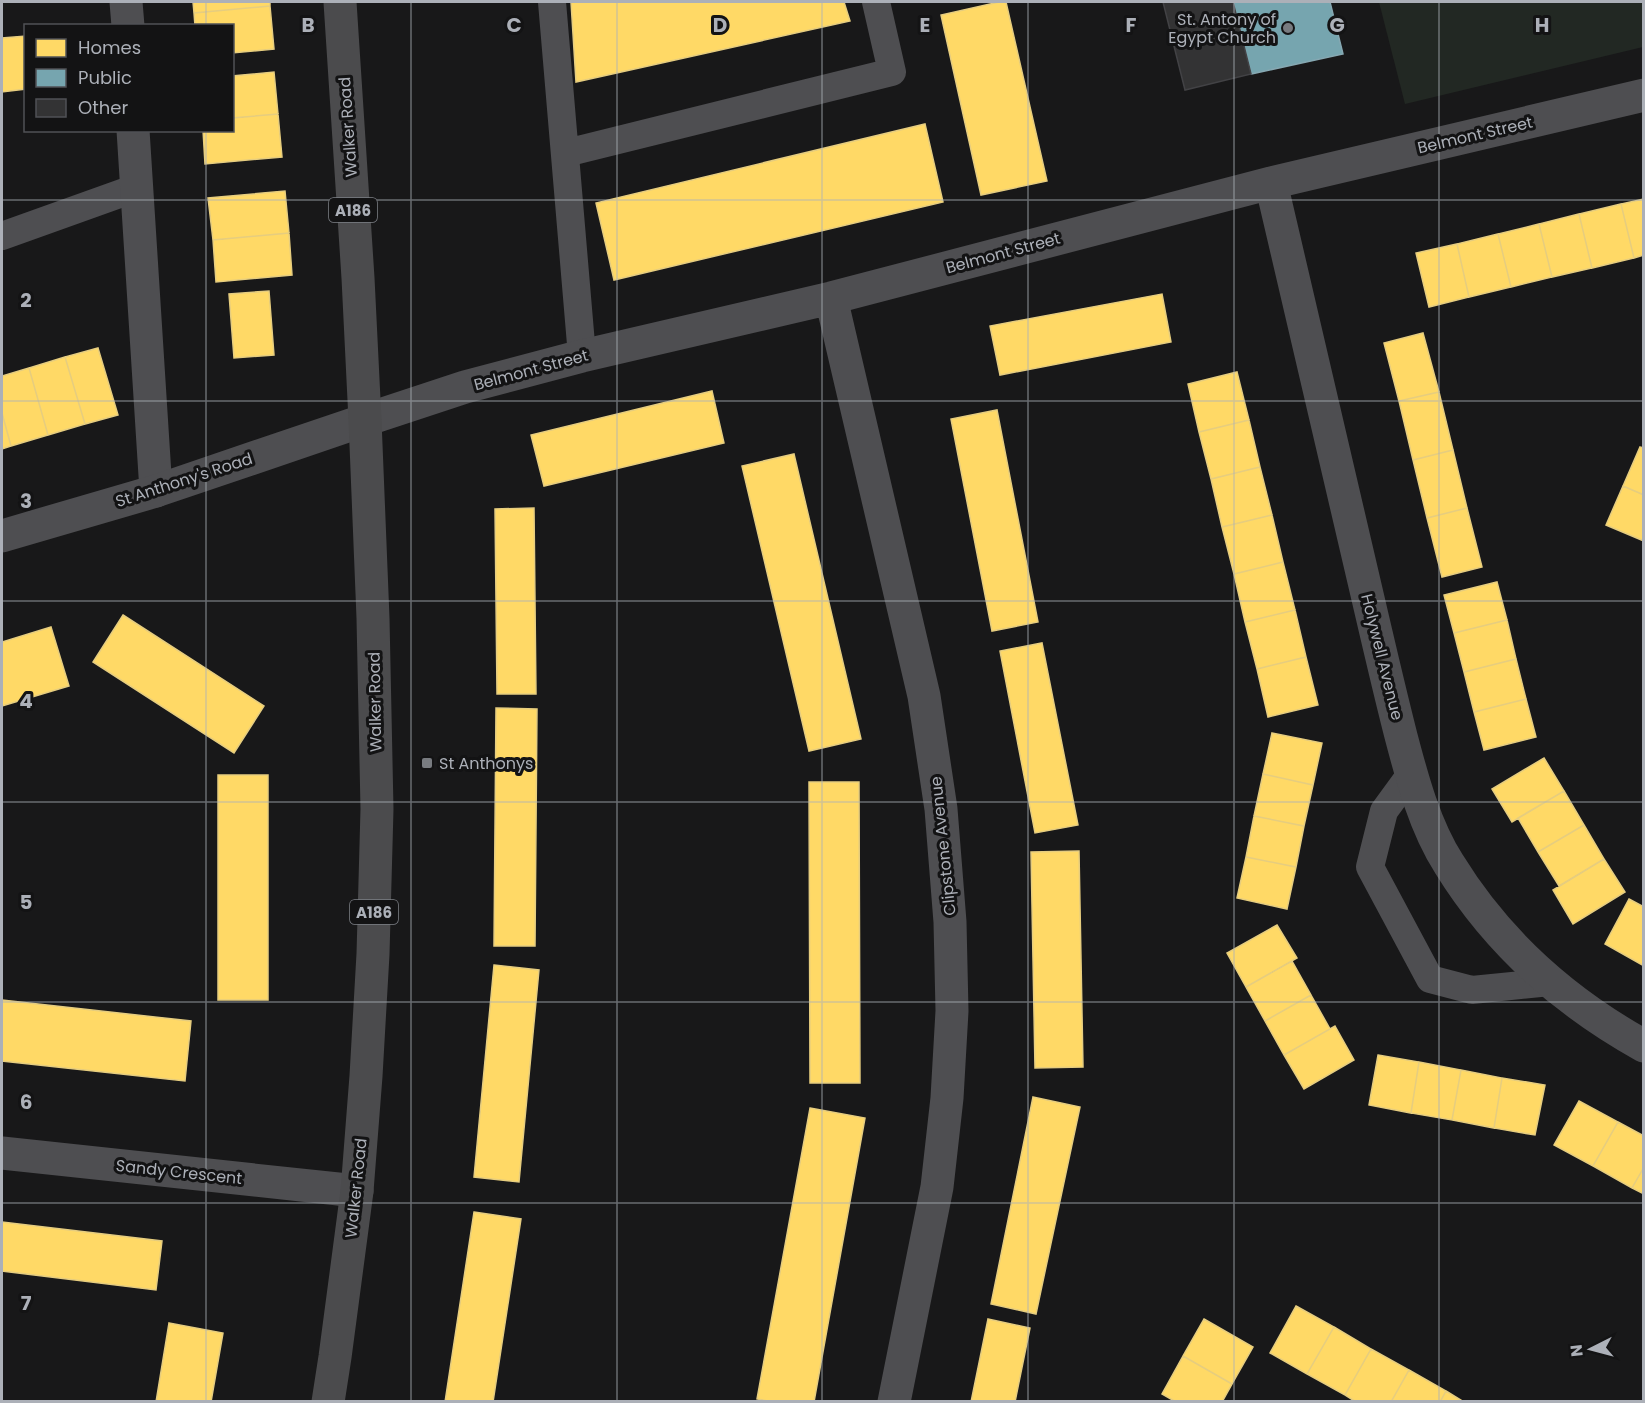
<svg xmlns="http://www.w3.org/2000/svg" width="1645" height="1403" font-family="Poppins,sans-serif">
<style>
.green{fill:#222823}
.homes{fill:#ffd966;stroke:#e6cd7f;stroke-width:1.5}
.public{fill:#76a5af;stroke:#86a8b2;stroke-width:1.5}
.building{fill:#333334;stroke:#424245;stroke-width:1.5}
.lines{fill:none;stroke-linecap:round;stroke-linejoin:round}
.service{stroke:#4e4e51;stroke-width:28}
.minor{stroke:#4e4e51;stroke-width:33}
.tertiary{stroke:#4e4e51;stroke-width:33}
.primary{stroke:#4b4b4d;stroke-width:33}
.grid{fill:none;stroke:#acb0b8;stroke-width:1.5;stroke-opacity:0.55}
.poi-dot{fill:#787b80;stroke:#131314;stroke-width:2}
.labels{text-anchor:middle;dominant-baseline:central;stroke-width:6;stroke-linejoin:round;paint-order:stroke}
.shield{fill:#131314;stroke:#7e8187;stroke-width:1.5}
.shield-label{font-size:15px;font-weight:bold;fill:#acb0b8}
.poi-label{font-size:16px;fill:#acb0b8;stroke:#131314;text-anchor:end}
.street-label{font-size:16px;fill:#acb0b8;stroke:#131314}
.grid-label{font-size:20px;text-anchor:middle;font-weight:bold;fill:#acb0b8;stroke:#131314;stroke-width:6;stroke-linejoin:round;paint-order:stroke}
</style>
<rect width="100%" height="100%" fill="#181819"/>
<!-- green -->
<path class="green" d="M 1379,2 L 1643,2 L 1643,47 L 1405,104 Z"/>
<!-- homes -->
<path class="homes" d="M 193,2 L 270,2 L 270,6 L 194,13 Z
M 571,2 L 844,2 L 850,21 L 576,82 Z
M 999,2 L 1006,2 L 1047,181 L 981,195 L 941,15 Z
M 270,6 L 274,49 L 232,53 L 232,26 L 195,26 L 194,13 Z
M 26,36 L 26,89 L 2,92 L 2,38 Z
M 274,72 L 278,114 L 232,118 L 232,76 Z
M 278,114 L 282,157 L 205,164 L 203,130 L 232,130 L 232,118 Z
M 925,124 L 943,202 L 614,280 L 596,203 Z
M 285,191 L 289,233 L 213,240 L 208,198 Z
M 1644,199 L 1644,255 L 1634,258 L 1621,204 Z
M 1621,204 L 1634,258 L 1592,268 L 1579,214 Z
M 1579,214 L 1592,268 L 1552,277 L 1539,224 Z
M 1539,224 L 1552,277 L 1511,287 L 1498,234 Z
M 289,233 L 292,275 L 216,282 L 213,240 Z
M 1498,234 L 1511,287 L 1469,297 L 1457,244 Z
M 1457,244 L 1469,297 L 1429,307 L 1416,253 Z
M 269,291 L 274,355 L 234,358 L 229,294 Z
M 1162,294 L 1171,342 L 1000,375 L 990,326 Z
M 1423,333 L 1439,392 L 1399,401 L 1384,343 Z
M 98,348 L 118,415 L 85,424 L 65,357 Z
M 65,357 L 85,424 L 48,435 L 29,368 Z
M 29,368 L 48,435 L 11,446 L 2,413 L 2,376 Z
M 1237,372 L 1249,420 L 1199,432 L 1188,384 Z
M 712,391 L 724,443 L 544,486 L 531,435 Z
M 1439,392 L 1453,450 L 1413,460 L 1399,401 Z
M 997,410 L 1038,622 L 992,631 L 951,419 Z
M 2,413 L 11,446 L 2,449 Z
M 1249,420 L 1260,467 L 1211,479 L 1199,432 Z
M 1640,447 L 1644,448 L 1644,495 L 1623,486 Z
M 1453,450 L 1467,508 L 1427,518 L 1413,460 Z
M 794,454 L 861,739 L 809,751 L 742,466 Z
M 1260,467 L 1272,515 L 1222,527 L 1211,479 Z
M 1623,486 L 1644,495 L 1644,541 L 1606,525 Z
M 534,508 L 536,694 L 497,694 L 495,509 Z
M 1467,508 L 1482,567 L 1442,577 L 1427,518 Z
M 1272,515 L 1283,562 L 1234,574 L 1222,527 Z
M 1283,562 L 1295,610 L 1245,622 L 1234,574 Z
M 1497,582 L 1507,620 L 1454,633 L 1444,595 Z
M 1295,610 L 1306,657 L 1257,669 L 1245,622 Z
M 123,615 L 264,706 L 234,753 L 93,662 Z
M 1507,620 L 1516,659 L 1464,672 L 1454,633 Z
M 51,627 L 69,686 L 2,706 L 2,642 Z
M 1042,643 L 1078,825 L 1035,833 L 1000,651 Z
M 1306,657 L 1318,705 L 1268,717 L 1257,669 Z
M 1516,659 L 1526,699 L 1474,712 L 1464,672 Z
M 1526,699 L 1536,737 L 1484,750 L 1474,712 Z
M 496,708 L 537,709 L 535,946 L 494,946 Z
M 1272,733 L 1322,743 L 1313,785 L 1263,774 Z
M 1544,758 L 1564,791 L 1512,822 L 1492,789 Z
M 1263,774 L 1313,785 L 1304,826 L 1254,816 Z
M 218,775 L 268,775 L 268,1000 L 218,1000 Z
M 809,782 L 859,782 L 860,1083 L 810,1083 Z
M 1564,791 L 1584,825 L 1538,852 L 1518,818 Z
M 1254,816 L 1304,826 L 1296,867 L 1246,857 Z
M 1584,825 L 1604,859 L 1559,886 L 1538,852 Z
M 1079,851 L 1083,1067 L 1035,1068 L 1031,852 Z
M 1246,857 L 1296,867 L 1287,909 L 1237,898 Z
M 1604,859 L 1625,892 L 1573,924 L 1553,890 Z
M 1629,899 L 1644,907 L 1644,966 L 1605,944 Z
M 1277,925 L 1297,958 L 1246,987 L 1227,953 Z
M 1292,961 L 1311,995 L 1265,1021 L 1246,987 Z
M 494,965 L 539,970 L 519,1182 L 474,1177 Z
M 1311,995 L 1330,1029 L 1284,1055 L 1265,1021 Z
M 2,1000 L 191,1021 L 185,1081 L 2,1061 Z
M 1335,1026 L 1354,1060 L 1304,1089 L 1284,1055 Z
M 1378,1055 L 1419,1062 L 1411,1113 L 1369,1105 Z
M 1419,1062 L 1461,1070 L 1452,1120 L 1411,1113 Z
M 1461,1070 L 1502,1078 L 1494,1128 L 1452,1120 Z
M 1502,1078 L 1545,1085 L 1535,1135 L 1494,1128 Z
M 1033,1097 L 1080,1107 L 1036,1314 L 991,1304 Z
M 1579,1101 L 1618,1122 L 1593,1166 L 1554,1145 Z
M 810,1108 L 865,1118 L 814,1402 L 773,1402 L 757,1399 Z
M 1618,1122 L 1644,1136 L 1644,1167 L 1632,1188 L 1593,1166 Z
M 1644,1167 L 1644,1194 L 1632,1188 Z
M 474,1212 L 521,1219 L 493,1402 L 445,1402 Z
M 2,1222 L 162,1241 L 156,1290 L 2,1271 Z
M 1296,1306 L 1334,1327 L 1307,1374 L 1270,1353 Z
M 988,1319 L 1030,1328 L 1015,1402 L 971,1402 Z
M 1204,1319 L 1253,1347 L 1232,1384 L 1183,1356 Z
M 169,1323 L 223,1333 L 211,1402 L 156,1402 Z
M 1334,1327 L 1371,1349 L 1345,1395 L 1307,1374 Z
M 1371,1349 L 1409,1370 L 1391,1402 L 1356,1402 L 1345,1395 Z
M 1183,1356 L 1232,1384 L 1222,1402 L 1176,1402 L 1162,1394 Z
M 1409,1370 L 1446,1391 L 1440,1402 L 1391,1402 Z
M 1446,1391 L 1464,1402 L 1440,1402 Z"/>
<!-- public -->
<path class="public" d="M 1233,2 L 1330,2 L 1343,54 L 1251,74 Z"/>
<!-- building -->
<path class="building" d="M 1163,2 L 1233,2 L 1251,74 L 1185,90 Z"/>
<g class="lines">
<!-- service -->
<path class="service" d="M 552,2 L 582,356
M 566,153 L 892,72 L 876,2
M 2,236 L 136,188
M 1411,774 L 1384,811 L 1370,867 L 1430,979 L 1472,990 L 1550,982"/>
<!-- minor -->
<path class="minor" d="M 126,2 L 128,26
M 133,130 L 156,491
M 1271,183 C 1304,324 1337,466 1370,607 C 1380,650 1390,693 1401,736 C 1412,778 1425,827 1449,864 C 1497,942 1563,1001 1644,1046
M 831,298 L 924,696 L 941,809 L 950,922 L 952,1011 L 947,1098 L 937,1187 L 894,1402
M 365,420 L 465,387 L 582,356 L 831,298 L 1271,183 L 1644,95
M 2,1153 L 357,1191"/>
<!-- tertiary -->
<path class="tertiary" d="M 2,536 L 156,491 L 365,420"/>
<!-- primary -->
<path class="primary" d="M 328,1402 L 335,1357 L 357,1191 L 366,1076 L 373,954 L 377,809 L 373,618 L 365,420 L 358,278 L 340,2"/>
</g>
<!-- grid -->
<path class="grid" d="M 206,2 L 206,26M 411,2 L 411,1402M 617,2 L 617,1402M 822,2 L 822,1402M 1028,2 L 1028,1402M 1234,2 L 1234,1402M 1439,2 L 1439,1402M 206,130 L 206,1402M 2,200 L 1644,200M 2,401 L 1644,401M 2,601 L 1644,601M 2,802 L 1644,802M 2,1002 L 1644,1002M 2,1203 L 1644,1203"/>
<!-- markers -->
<g class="poi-dot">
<circle cx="1288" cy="28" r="6"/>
<rect x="421" y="757" width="12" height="12" rx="3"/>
</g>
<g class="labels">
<!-- shield labels -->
<g class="shield">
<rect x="329" y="198" width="48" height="24" rx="4.5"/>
<rect x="350" y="900" width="48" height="24" rx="4.5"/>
</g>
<g class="shield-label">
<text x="353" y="210">A186</text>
<text x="374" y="912">A186</text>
</g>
<!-- poi labels -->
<g class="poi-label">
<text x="1276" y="19">St. Antony of<tspan x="1276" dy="18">Egypt Church</tspan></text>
<text x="439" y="763" text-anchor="start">St Anthonys</text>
</g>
<!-- street labels -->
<g class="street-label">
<text transform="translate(348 127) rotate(-94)">Walker Road</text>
<text transform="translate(1475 135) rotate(-13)">Belmont Street</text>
<text transform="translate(1003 253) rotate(-15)">Belmont Street</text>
<text transform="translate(531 370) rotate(-15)">Belmont Street</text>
<text transform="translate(184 480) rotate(-18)">St Anthony's Road</text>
<text transform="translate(1382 657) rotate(76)">Holywell Avenue</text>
<text transform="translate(375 702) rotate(-91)">Walker Road</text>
<text transform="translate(943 846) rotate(-96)">Clipstone Avenue</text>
<text transform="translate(179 1172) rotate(6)">Sandy Crescent</text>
<text transform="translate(356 1188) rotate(-84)">Walker Road</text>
</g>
</g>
<g class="grid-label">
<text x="308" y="32">B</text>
<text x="514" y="32">C</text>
<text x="720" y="32">D</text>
<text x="925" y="32">E</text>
<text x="1131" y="32">F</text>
<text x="1337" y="32">G</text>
<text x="1542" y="32">H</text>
<text x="26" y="307">2</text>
<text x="26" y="508">3</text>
<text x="26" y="708">4</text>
<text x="26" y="909">5</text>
<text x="26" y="1109">6</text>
<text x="26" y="1310">7</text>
</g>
<!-- border -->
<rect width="1645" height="1403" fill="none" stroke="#acb0b8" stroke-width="6"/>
<!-- legend -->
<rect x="24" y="24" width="210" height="108" fill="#131314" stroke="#505256" stroke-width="1.5"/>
<rect x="36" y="39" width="30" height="18" fill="#ffd966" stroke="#505256" stroke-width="1.5"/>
<text x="78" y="54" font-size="18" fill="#acb0b8">Homes</text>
<rect x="36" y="69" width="30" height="18" fill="#76a5af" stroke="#505256" stroke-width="1.5"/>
<text x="78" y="84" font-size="18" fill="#acb0b8">Public</text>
<rect x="36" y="99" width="30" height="18" fill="#333334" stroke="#505256" stroke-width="1.5"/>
<text x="78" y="114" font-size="18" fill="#acb0b8">Other</text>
<!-- north arrow -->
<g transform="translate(1591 1349) rotate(264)" stroke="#131314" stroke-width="4.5" paint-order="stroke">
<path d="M0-4.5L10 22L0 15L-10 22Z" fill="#acb0b8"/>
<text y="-9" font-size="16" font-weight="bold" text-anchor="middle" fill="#acb0b8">N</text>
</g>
</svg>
